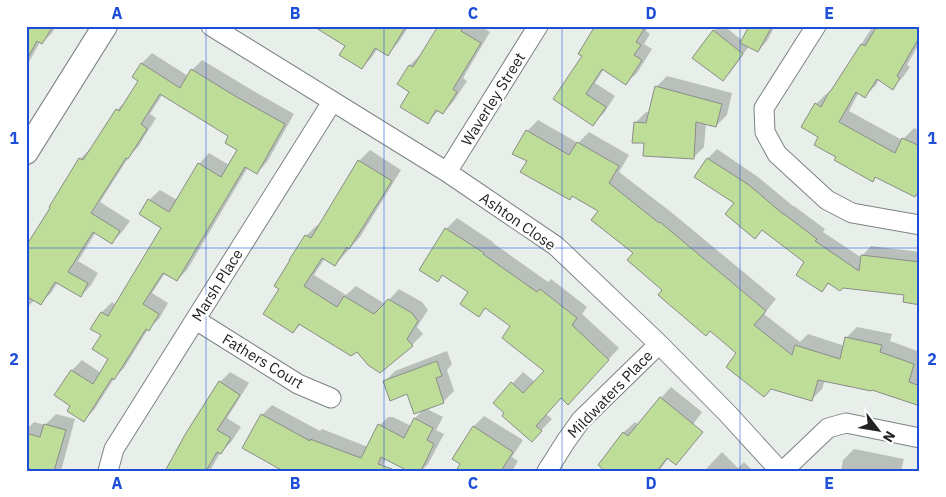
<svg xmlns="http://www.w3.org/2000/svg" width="946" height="497" font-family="'IBM Plex Sans',sans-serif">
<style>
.shadow{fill:#0003}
.building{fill:#bedd99;stroke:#8a8d87}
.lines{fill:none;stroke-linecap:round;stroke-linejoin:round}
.minor-casing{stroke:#7d847f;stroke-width:21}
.tertiary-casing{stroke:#7d847f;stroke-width:26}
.minor{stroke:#fff;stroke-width:19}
.tertiary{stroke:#fff;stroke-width:24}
.grid{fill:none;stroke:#1d4ed8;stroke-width:1;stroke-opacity:0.55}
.labels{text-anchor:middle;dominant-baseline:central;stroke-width:4;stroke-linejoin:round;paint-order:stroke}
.street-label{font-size:15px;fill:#212321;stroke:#fff}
.neatline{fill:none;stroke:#1d4ed8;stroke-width:2}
.grid-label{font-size:16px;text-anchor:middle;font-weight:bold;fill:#1d4ed8}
</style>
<rect width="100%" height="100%" fill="#e8efea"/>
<!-- shadow -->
<path class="shadow" d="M 26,26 L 56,26 L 52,33 L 42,43 L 40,42 L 26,67 Z
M 315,26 L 409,26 L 398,43 L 388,54 L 378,48 L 372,57 L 362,68 L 347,46 Z
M 439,26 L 481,26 L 490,32 L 463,78 L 467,81 L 453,102 L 443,113 L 439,110 L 428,122 L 411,92 L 398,84 L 410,65 L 420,55 L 422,56 Z
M 597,26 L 649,26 L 646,31 L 650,34 L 644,44 L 652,49 L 637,73 L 626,83 L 604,69 L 595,83 L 615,96 L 604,113 L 593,124 L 555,99 L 584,56 Z
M 718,26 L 724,26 L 743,41 L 751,26 L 775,26 L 767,41 L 758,51 L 749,46 L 730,73 L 723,80 L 714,31 Z
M 873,26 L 920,26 L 920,42 L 907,65 L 910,67 L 903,77 L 892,88 L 879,80 L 876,85 L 865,96 L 859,92 L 849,111 L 902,140 L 914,128 L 920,131 L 920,191 L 915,195 L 876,177 L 873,180 L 837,157 L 820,136 L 816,104 L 826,94 L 829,95 Z
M 152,53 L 188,76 L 192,70 L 202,60 L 257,93 L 294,114 L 267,162 L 257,173 L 248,167 L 187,270 L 177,280 L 165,273 L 152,293 L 168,303 L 159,319 L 148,329 L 124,368 L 115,377 L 94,410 L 84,420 L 72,406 L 56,395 L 72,370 L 82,360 L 101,373 L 110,359 L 102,335 L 102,312 L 112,302 L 116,305 L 162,228 L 149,200 L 160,190 L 177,200 L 199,164 L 209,153 L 229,165 L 238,149 L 230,136 L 162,95 L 150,114 L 156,118 L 138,147 L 130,155 L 100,202 L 130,221 L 122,232 L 112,242 L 96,232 L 78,261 L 98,273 L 91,285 L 81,296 L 58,282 L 51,293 L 40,303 L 35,300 L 26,308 L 26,249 L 80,159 L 90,149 L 92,150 L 117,110 L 127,100 L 140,81 L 134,76 L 142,63 Z
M 667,76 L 732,93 L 727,115 L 716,126 L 706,123 L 704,147 L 693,158 L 645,142 L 635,123 L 646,112 L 650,112 L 656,87 Z
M 538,120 L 578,143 L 589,132 L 629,155 L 619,172 L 671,212 L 776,299 L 764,314 L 800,342 L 808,334 L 845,346 L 846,338 L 857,327 L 892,334 L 890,341 L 920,352 L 920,400 L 872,388 L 825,380 L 822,389 L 811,400 L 772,388 L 764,396 L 738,353 L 663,290 L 635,253 L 600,211 L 573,195 L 570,199 L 528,161 L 527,131 Z
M 717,149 L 758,177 L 793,206 L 794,206 L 825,229 L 823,232 L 862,258 L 862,256 L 871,246 L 920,252 L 920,304 L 906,294 L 829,283 L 821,291 L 806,262 L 763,229 L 755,237 L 735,203 L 696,177 L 708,158 Z
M 370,150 L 401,170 L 360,237 L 335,265 L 325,258 L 314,275 L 346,295 L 356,286 L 385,304 L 399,289 L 422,302 L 428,310 L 417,327 L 423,334 L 412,345 L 380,372 L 357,350 L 301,324 L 293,332 L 280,288 L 306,236 L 317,225 L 319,227 L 359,161 Z
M 457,218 L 493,242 L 493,243 L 548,282 L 551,279 L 587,307 L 582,314 L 619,348 L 579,392 L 561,397 L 546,414 L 552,419 L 534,438 L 495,403 L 523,372 L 535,382 L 546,371 L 512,326 L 486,308 L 479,315 L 470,291 L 443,274 L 438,280 L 446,229 Z
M 447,351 L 452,364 L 447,370 L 454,391 L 444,401 L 425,408 L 443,417 L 436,430 L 444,434 L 428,464 L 421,471 L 411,471 L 386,458 L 381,471 L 296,471 L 262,415 L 272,405 L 320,431 L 322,429 L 368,447 L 378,427 L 388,417 L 393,417 L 411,426 L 415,418 L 424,409 L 408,393 L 385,381 L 395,371 Z
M 230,372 L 249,383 L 227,418 L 241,427 L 231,442 L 220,453 L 210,471 L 166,471 L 220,382 Z
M 671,387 L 702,412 L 659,471 L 604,471 L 605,470 L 599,465 L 624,432 L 635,422 L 639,425 L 661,398 Z
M 56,414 L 75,419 L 61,471 L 26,471 L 26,430 L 34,422 L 45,425 Z
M 484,416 L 523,440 L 512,457 L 518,461 L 512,471 L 457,471 L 462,464 L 453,458 L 474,426 Z
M 854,449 L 904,459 L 901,471 L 841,471 L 843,460 Z
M 722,452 L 738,468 L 744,462 L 753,471 L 704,471 Z"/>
<!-- building -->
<path class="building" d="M 26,26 L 53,26 L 42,44 L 37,41 L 26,61 Z
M 313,26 L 406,26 L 388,56 L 375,48 L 362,69 L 339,55 L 345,46 Z
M 438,26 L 464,26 L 461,31 L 481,43 L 453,89 L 457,92 L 443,114 L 436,110 L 428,124 L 400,107 L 409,92 L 397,84 L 409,65 L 413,67 Z
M 595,26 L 646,26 L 636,42 L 641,45 L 634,55 L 642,60 L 626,85 L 602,69 L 586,94 L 606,107 L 593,126 L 553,99 L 582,56 L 578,54 Z
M 749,26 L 772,26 L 758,52 L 740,43 Z
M 877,26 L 920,26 L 920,36 L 897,76 L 900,78 L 893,90 L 877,79 L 865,98 L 856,92 L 839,122 L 895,153 L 902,138 L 920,146 L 920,188 L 915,197 L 875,177 L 873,182 L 834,160 L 836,157 L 814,145 L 818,137 L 801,127 L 815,103 L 821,107 L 829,92 L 830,92 L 861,44 L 865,46 Z
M 713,30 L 743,54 L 723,81 L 692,58 Z
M 141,63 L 180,88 L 191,69 L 235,96 L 285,124 L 257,174 L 245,167 L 177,281 L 163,273 L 143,304 L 159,314 L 149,331 L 146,329 L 114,380 L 112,378 L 84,422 L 67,411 L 70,406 L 54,395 L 71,370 L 93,384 L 108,359 L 92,349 L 101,335 L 90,329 L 101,312 L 108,316 L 161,228 L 139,214 L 148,199 L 169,212 L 198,163 L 221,177 L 237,150 L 225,143 L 228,136 L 160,94 L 141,124 L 147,129 L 128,159 L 126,158 L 91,213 L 120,231 L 112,244 L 93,232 L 68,272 L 88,283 L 81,297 L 55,282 L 41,305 L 26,296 L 26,246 L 50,208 L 49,207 L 79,158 L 83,160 L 116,109 L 119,111 L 138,81 L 132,77 Z
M 655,86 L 722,104 L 716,127 L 696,122 L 694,159 L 643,156 L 644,143 L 632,143 L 634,122 L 646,123 Z
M 526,130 L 569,155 L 577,142 L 619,166 L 609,183 L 659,223 L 660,222 L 766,311 L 754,325 L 792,355 L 795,345 L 840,359 L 845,337 L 882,345 L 880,352 L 914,364 L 909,382 L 920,386 L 920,406 L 872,390 L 871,391 L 818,380 L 812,401 L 771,389 L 764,397 L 726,367 L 736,353 L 710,331 L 706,336 L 658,295 L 662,290 L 627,260 L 633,253 L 591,220 L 598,211 L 572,196 L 570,200 L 520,172 L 527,161 L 512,154 Z
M 707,158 L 749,185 L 783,214 L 784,214 L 817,239 L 815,241 L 859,271 L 861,255 L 920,262 L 920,305 L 903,302 L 904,295 L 843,288 L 840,291 L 828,283 L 822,292 L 796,275 L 804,262 L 762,230 L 755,239 L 725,214 L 734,203 L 694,177 Z
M 358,160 L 392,181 L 349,249 L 347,247 L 335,266 L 322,258 L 304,286 L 337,307 L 344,296 L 374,314 L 383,305 L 388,299 L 412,313 L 418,321 L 407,339 L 413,346 L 380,373 L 368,365 L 357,352 L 351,356 L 299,324 L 293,333 L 263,314 L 279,289 L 274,286 L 290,260 L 289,260 L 305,235 L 311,238 Z
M 445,228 L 484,253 L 483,254 L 537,292 L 540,289 L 577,318 L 572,325 L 609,360 L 568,405 L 561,398 L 536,426 L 542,431 L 532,442 L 502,416 L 504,413 L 493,403 L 511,382 L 523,393 L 544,371 L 502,338 L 510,326 L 485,308 L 479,317 L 460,304 L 468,292 L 442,275 L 438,282 L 419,270 Z
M 437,361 L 442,376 L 436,378 L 444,403 L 414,414 L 407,394 L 390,401 L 383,381 Z
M 219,381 L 240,395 L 217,430 L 231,438 L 221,454 L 217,452 L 206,471 L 165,471 L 186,433 Z
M 660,397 L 703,432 L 676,465 L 667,458 L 657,471 L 605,471 L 598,465 L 623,432 L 628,436 Z
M 261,414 L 310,441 L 310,439 L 361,458 L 378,424 L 404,438 L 414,418 L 433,428 L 427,440 L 434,444 L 421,471 L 408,471 L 381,457 L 378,464 L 392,469 L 392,471 L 283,471 L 242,448 Z
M 44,424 L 66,430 L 54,471 L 36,471 L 26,468 L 26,433 L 40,437 Z
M 473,426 L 513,452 L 501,471 L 456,471 L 460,464 L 452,459 Z"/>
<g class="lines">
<!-- minor casing -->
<g class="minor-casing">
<path id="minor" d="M 211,26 L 447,172 L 556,246 L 659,344 L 728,414 L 780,471
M 816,26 L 764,108 L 765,132 L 777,154 L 827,200 L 852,213 L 920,225
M 447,172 L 538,26
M 196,320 L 298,384 L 331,398
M 108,471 L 114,449 L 332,102
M 547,471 L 566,441 L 581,420 L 659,344
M 783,471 L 828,428 L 846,423 L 920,438"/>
</g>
<!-- tertiary casing -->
<g class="tertiary-casing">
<path id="tertiary" d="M 26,152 L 105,26"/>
</g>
<!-- minor -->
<use href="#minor" class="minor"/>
<!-- tertiary -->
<use href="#tertiary" class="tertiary"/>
</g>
<!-- grid -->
<path class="grid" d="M 206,26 L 206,471M 384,26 L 384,471M 562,26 L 562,471M 740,26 L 740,471M 26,248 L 920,248"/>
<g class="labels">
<!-- street labels -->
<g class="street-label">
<text transform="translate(493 99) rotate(-58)">Waverley Street</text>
<text transform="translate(518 221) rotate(35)">Ashton Close</text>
<text transform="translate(217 285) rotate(-58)">Marsh Place</text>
<text transform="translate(263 361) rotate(31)">Fathers Court</text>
<text transform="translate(610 394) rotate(-46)">Mildwaters Place</text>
</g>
</g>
<!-- border -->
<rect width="946" height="497" fill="none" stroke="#ffffff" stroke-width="55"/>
<!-- north arrow -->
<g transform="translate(878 430) rotate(121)" stroke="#ffffff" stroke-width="4" paint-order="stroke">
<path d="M0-4L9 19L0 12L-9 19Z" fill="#212321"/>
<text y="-8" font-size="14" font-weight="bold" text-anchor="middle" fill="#212321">N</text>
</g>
<rect x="28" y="28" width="890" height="442" class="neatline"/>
<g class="grid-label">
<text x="117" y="19">A</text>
<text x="295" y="19">B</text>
<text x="473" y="19">C</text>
<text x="651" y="19">D</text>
<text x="829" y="19">E</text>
<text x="14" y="144">1</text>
<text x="932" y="144">1</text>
<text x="14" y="365">2</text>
<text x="932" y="365">2</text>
<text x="117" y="489">A</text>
<text x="295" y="489">B</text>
<text x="473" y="489">C</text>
<text x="651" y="489">D</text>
<text x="829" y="489">E</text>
</g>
</svg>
